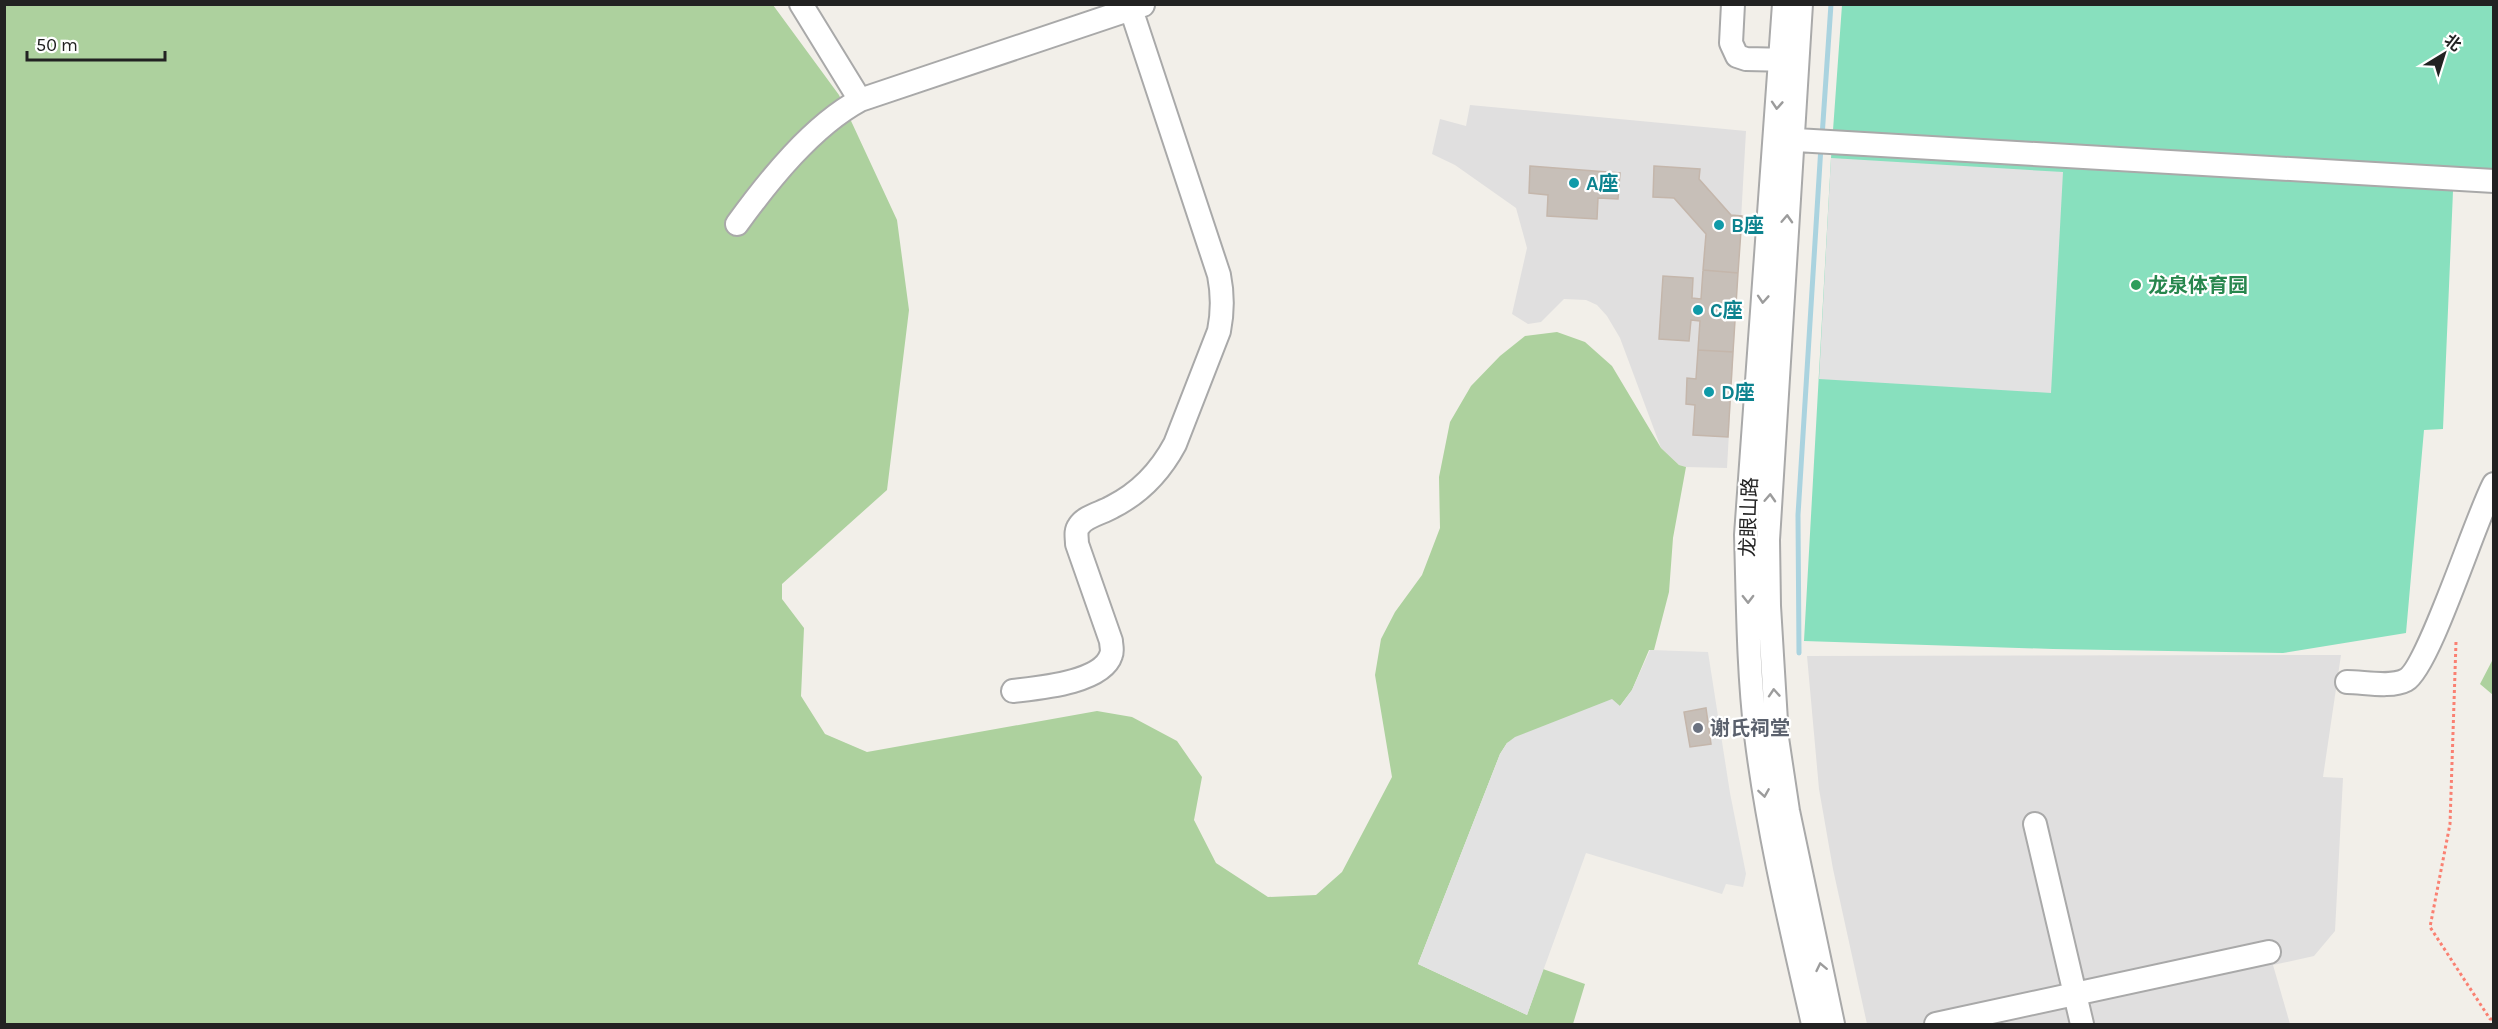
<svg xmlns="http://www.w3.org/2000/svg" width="2498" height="1029" font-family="Karla,'Noto Sans SC',sans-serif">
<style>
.residential{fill:#e0dfdf}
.forest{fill:#add19e}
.pitch{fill:#88e0be}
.parking{fill:#e2e2e2}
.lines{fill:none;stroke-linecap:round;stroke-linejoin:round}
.stream{stroke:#aad3df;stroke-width:5}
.building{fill:#c7bfb8;stroke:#c4b6ab;stroke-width:1.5}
.minor-casing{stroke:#a9a9a9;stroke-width:26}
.path{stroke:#fa8072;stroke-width:3;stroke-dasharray:3 3;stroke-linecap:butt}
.minor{stroke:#fff;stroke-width:22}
.oneway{stroke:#9c9c9c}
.culture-dot{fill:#0f9aa8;stroke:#fff;stroke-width:2}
.leisure-dot{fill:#2e9e5b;stroke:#fff;stroke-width:2}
.worship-dot{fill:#6b7280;stroke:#fff;stroke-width:2}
.labels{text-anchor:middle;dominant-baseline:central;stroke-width:4.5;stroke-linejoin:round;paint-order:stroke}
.culture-label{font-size:20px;font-weight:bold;fill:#0d838f;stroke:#fff;text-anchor:start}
.leisure-label{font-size:20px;font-weight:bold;fill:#27864d;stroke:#fff;text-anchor:start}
.street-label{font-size:20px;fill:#222;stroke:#fff}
.worship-label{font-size:20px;font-weight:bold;fill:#5b616d;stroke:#fff;text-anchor:start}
</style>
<rect width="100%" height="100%" fill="#f2efe9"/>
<!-- residential -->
<path class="residential" d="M 1470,105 L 1746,131 L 1727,468 L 1686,467 L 1679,465 L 1661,448 L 1620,338 L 1607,316 L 1597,305 L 1586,300 L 1564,299 L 1541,322 L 1528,324 L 1512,314 L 1527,248 L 1516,208 L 1455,165 L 1432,154 L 1440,119 L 1466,126 Z
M 2341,655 L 2323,777 L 2343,778 L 2335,931 L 2314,956 L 2273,965 L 2290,1024 L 1867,1024 L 1833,869 L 1819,789 L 1807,656 Z"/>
<!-- forest -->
<path class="forest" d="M 5,5 L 773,5 L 839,95 L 897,220 L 909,310 L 887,490 L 782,584 L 782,599 L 804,628 L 801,696 L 825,734 L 867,752 L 1097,711 L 1132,717 L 1177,741 L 1202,777 L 1194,820 L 1216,863 L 1268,897 L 1316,895 L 1342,872 L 1392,777 L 1375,675 L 1381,639 L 1395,612 L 1422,575 L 1440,528 L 1439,477 L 1450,422 L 1471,386 L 1500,356 L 1525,336 L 1557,332 L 1585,342 L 1612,366 L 1661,448 L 1679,465 L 1686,467 L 1673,538 L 1669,592 L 1654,650 L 1649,650 L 1632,690 L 1620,706 L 1507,743 L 1500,754 L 1418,964 L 1527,1015 L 1543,969 L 1585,984 L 1573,1024 L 5,1024 Z
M 2493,659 L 2493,695 L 2480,684 Z"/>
<!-- pitch -->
<path class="pitch" d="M 1842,5 L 2493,5 L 2493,191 L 2453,191 L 2443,429 L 2424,430 L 2406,633 L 2283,653 L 2053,649 L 1804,641 L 1831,158 Z"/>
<!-- parking -->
<path class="parking" d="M 1831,158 L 2063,172 L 2051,393 L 1819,379 Z
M 1650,650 L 1708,652 L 1730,793 L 1746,874 L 1743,887 L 1726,884 L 1722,894 L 1586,853 L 1527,1015 L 1418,964 L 1500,754 L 1507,743 L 1515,737 L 1612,699 L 1620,706 L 1632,690 Z"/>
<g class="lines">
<!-- stream -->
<path class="stream" d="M 1822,137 L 1831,4
M 1799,653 L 1798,515 L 1821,146"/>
</g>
<!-- building -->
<path class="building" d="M 1530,166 L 1620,173 L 1618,199 L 1598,198 L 1597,219 L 1547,216 L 1548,195 L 1529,193 Z
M 1654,166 L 1700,169 L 1699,179 L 1731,215 L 1742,216 L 1738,273 L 1703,270 L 1706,234 L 1674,198 L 1653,197 Z
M 1703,270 L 1738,273 L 1733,352 L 1698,350 L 1700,321 L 1691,320 L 1689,341 L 1659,339 L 1663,276 L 1693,278 L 1692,298 L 1701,299 Z
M 1698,350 L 1733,352 L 1728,437 L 1693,435 L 1695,405 L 1686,404 L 1687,378 L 1696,379 Z
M 1706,708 L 1711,744 L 1690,747 L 1684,712 Z"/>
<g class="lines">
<!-- minor casing -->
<g class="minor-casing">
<path id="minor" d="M 801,4 L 860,100
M 1733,4 L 1731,43 L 1737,56 L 1746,59 L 1796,60
M 1784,4 L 1746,535 C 1748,601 1748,668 1756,735 C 1768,833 1791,928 1813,1024
M 1801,4 L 1768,540 L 1769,606 L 1777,738 L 1788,811 L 1833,1024
M 1779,139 L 2494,181
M 737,224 C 769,180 812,126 860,100 L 1143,5
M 2347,682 C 2364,682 2391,688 2406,680 C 2429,667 2476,517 2494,484
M 1013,691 C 1038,688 1102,683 1111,655 C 1113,651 1111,645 1111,641 L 1077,544 C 1077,538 1075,531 1079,526 C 1085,516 1102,513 1112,507 C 1140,493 1160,472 1175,444 L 1219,331 C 1223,311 1223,295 1219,275 L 1131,9
M 2035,824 L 2082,1024
M 1936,1024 L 2269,952"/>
</g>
<!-- path -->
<path class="path" d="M 2456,642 L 2450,824 L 2430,927 L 2490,1019 L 2494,1019"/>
<!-- minor -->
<use href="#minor" class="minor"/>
</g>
<!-- one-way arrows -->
<defs><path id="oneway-chevron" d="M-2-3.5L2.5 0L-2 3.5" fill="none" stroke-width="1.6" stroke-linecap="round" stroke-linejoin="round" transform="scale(1.5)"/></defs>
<g class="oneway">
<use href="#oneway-chevron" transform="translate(1777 105) rotate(94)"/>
<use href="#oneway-chevron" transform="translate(1787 219) rotate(-87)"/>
<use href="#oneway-chevron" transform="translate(1763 299) rotate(94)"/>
<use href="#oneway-chevron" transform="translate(1770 498) rotate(-87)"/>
<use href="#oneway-chevron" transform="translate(1748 599) rotate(89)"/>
<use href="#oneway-chevron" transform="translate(1774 693) rotate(-94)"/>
<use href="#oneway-chevron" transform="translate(1764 793) rotate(81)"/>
<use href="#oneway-chevron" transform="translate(1821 967) rotate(-102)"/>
</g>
<!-- markers -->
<g class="culture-dot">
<circle cx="1574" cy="183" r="6"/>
<circle cx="1719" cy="225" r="6"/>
<circle cx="1698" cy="310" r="6"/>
<circle cx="1709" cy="392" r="6"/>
</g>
<circle class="leisure-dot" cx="2136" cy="285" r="6"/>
<circle class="worship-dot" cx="1698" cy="728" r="6"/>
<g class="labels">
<!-- culture labels -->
<g class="culture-label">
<text x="1586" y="183">A座</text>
<text x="1731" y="225">B座</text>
<text x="1710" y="310">C座</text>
<text x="1721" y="392">D座</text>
</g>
<!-- leisure labels -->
<g class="leisure-label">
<text x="2148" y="285">龙泉体育园</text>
</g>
<!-- street labels -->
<g class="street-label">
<text transform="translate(1749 517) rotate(-88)">龙眼山路</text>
</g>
<!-- worship labels -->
<g class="worship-label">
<text x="1710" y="728">谢氏祠堂</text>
</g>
</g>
<!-- border -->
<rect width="2498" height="1029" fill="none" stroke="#222222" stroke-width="12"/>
<!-- north arrow -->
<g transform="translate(2444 54) rotate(38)" stroke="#ffffff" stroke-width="4.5" paint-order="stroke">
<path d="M0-4.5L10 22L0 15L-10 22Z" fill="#222222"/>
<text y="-9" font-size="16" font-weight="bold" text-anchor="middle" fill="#222222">北</text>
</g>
<!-- scale -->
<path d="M27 51v9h138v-9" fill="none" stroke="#222222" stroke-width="3"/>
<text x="36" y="51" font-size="18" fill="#222222" stroke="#ffffff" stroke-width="4.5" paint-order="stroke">50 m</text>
</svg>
